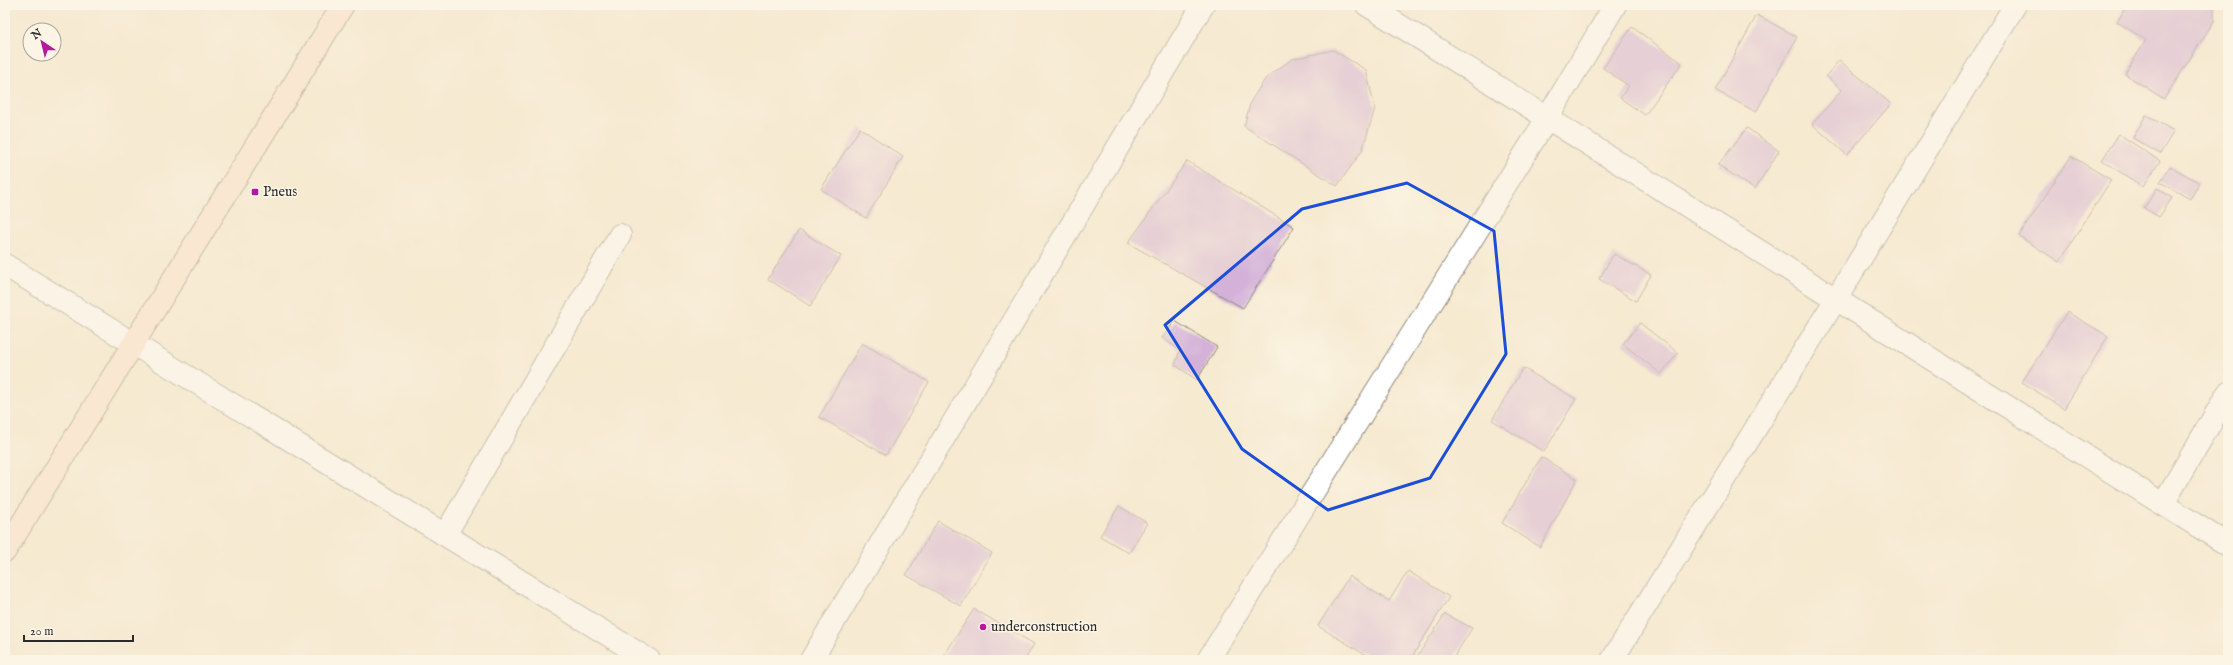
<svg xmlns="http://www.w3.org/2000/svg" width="2233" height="665" font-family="'IM FELL English',serif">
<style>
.building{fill:#d3b1d9}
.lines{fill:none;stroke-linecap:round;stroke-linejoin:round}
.street-casing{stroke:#908a7e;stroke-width:24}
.secondary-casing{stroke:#908a7e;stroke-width:24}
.street{stroke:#fff;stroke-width:22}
.secondary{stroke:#fce5d0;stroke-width:22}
.marked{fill:none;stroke:#1d4ed8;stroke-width:3;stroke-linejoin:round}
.poi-dot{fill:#b5179e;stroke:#fcf5e5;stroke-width:1.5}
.labels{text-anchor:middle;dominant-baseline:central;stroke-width:3;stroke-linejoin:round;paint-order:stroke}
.poi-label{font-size:14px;fill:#2b2b2b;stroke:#fcf5e5;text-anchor:start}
</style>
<rect width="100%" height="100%" fill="#fcf5e5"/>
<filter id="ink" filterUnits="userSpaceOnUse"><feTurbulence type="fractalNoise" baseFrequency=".025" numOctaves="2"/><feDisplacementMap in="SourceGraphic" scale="8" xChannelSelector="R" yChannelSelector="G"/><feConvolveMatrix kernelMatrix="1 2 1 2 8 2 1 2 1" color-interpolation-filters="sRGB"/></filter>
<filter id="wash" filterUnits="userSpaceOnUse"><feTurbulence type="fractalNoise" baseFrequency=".012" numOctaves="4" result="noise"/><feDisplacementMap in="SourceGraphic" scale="16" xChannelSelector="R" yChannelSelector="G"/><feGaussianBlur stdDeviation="0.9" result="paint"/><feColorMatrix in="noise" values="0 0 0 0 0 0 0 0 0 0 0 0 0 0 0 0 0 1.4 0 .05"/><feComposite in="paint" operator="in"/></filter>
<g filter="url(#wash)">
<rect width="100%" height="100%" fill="#f6ead1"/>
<g id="blocks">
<!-- building -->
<path class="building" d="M 2127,5 L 2210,5 L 2214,8 L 2214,21 L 2164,99 L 2125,74 L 2146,40 L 2117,22 Z
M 1757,15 L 1797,37 L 1756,112 L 1715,90 Z
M 1632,27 L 1682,63 L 1645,115 L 1620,98 L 1629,86 L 1603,68 Z
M 1333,50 L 1366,70 L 1375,108 L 1362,151 L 1337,186 L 1244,126 L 1251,101 L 1266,78 L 1292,59 Z
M 1839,60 L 1891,104 L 1847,155 L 1812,124 L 1842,90 L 1826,76 Z
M 2146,115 L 2174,131 L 2160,154 L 2133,138 Z
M 860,128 L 903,157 L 866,218 L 821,189 Z
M 1747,128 L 1779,151 L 1755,189 L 1718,165 Z
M 2119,134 L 2160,161 L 2143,187 L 2102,160 Z
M 2071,156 L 2111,180 L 2059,262 L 2019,236 Z
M 1187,161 L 1294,227 L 1243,308 L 1128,243 Z
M 2170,166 L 2200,183 L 2190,199 L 2160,182 Z
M 2157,188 L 2172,198 L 2159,217 L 2144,208 Z
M 799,230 L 841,256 L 810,306 L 768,279 Z
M 1614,254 L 1651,275 L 1636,301 L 1599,279 Z
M 2067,312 L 2108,336 L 2064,409 L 2022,382 Z
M 1175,321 L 1217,347 L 1197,380 L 1175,365 L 1180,350 L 1162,338 Z
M 1640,323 L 1678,353 L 1661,374 L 1623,344 Z
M 862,343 L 929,382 L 886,455 L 819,417 Z
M 1523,368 L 1576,399 L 1544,452 L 1492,420 Z
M 1541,457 L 1577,479 L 1540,547 L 1502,523 Z
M 1119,506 L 1147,523 L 1129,553 L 1100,536 Z
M 938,521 L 992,553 L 961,606 L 906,575 Z
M 1408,571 L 1449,597 L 1410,660 L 1374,660 L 1318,626 L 1349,576 L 1389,601 Z
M 974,609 L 1034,644 L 1025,660 L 941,660 Z
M 1445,614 L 1472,628 L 1452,660 L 1415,660 Z"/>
</g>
</g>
<g filter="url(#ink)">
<use href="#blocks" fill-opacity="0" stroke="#908a7e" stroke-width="1"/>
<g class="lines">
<!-- street casing -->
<g class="street-casing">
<path id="street" d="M 1367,5 L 2228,545
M 5,265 L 649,660
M 2163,504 L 2228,393
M 445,535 L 620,235
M 811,660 L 1203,5
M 1208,660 L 1548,117 L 1615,5
M 1612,660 L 1836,299 L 2015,5"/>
</g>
<!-- secondary casing -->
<g class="secondary-casing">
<path id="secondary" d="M 5,551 L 343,5"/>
</g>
<!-- street -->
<use href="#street" class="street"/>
<!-- secondary -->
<use href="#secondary" class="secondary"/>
</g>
</g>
<!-- marked area -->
<path d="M0 0H2233V665H0ZM 1407,183 L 1494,231 L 1506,354 L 1430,478 L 1328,510 L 1242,449 L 1165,325 L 1302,209 Z" fill="#f6ead1" fill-opacity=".55" fill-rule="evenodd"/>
<path class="marked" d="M 1407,183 L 1494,231 L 1506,354 L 1430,478 L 1328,510 L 1242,449 L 1165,325 L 1302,209 Z"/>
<!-- markers -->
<g class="poi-dot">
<rect x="251" y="188" width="8" height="8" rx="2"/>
<circle cx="983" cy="627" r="4"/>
</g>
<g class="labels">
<!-- poi labels -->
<g class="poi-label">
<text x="263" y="192">Pneus</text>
<text x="991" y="627">underconstruction</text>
</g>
</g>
<!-- margin -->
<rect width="2233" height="665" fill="none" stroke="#fcf5e5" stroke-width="20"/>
<!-- north arrow -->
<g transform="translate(42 42) rotate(325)"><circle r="19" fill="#fcf5e5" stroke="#a8a49b"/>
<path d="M0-3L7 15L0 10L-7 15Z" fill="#b5179e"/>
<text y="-6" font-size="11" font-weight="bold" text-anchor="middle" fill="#2b2b2b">N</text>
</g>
<!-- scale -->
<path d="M24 635v6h109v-6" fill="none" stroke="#2b2b2b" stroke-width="2"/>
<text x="30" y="635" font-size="12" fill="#2b2b2b" stroke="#fcf5e5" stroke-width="3" paint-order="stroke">20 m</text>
</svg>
